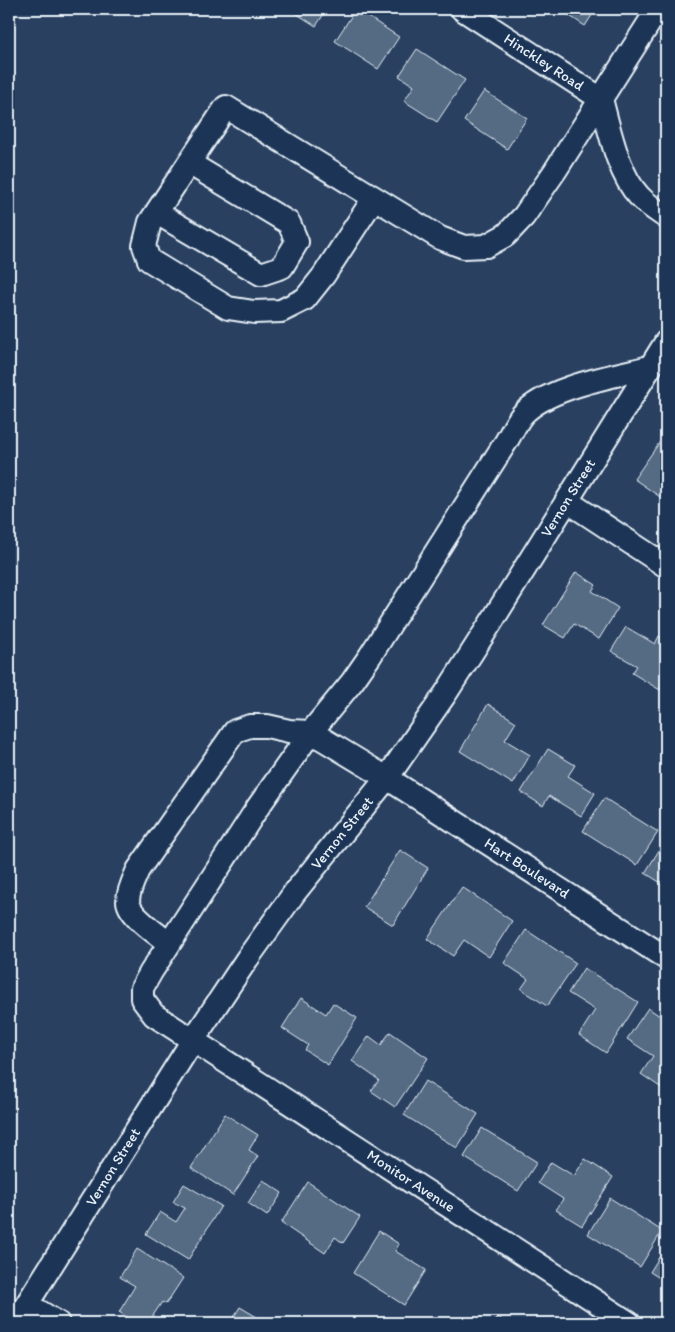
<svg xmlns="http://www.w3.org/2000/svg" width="675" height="1332" font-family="Itim,sans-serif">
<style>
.building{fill:#556a83;stroke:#e8f1f8}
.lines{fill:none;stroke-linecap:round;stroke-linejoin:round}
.minor-casing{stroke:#e8f1f8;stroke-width:26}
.minor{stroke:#1d3557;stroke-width:22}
.labels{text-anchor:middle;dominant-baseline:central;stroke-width:4;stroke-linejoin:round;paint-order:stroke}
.street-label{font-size:15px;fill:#e8f1f8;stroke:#1d3557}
</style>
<rect width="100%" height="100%" fill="#294061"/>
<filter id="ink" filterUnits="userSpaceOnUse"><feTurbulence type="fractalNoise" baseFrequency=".02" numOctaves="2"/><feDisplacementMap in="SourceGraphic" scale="10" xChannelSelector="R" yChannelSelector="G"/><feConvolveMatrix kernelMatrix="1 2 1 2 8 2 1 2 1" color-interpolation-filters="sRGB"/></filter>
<g filter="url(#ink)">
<!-- building -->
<path class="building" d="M 289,9 L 327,9 L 316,26 Z
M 356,9 L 399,37 L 378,69 L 335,41 Z
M 559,9 L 596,9 L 585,26 Z
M 417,49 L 465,80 L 437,122 L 404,101 L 414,86 L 399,76 Z
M 484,91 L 527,118 L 507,149 L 464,121 Z
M 666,433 L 666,501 L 634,479 Z
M 576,572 L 596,585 L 592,591 L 618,608 L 599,639 L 574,624 L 565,638 L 543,625 Z
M 626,627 L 655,644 L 659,636 L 666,640 L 666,679 L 660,690 L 632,673 L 637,666 L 611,651 Z
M 488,704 L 516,722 L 505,740 L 530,755 L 513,784 L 460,751 Z
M 548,749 L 575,765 L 568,776 L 595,793 L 581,816 L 549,796 L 543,806 L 521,792 Z
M 604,798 L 658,832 L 637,865 L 583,831 Z
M 666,839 L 666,886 L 645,873 Z
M 400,850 L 428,868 L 393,925 L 364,907 Z
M 462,887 L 512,921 L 489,957 L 464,940 L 453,956 L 427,939 Z
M 526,930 L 576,963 L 547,1006 L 521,989 L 528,979 L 504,963 Z
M 584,968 L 638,1002 L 606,1053 L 579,1035 L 595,1010 L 568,993 Z
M 301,998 L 326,1014 L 333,1003 L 357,1018 L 328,1065 L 305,1050 L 308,1045 L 282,1028 Z
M 648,1008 L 666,1020 L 666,1091 L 641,1074 L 653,1056 L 627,1039 Z
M 390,1032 L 428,1058 L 395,1107 L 371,1091 L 379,1080 L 352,1061 L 369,1036 L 381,1045 Z
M 425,1081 L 478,1114 L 457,1148 L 404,1115 Z
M 225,1114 L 258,1135 L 249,1150 L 258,1156 L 233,1195 L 191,1168 Z
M 482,1128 L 537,1162 L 518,1191 L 464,1157 Z
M 585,1159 L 613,1177 L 582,1226 L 556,1210 L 563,1199 L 538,1183 L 551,1162 L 574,1176 Z
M 263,1180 L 282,1193 L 267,1216 L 248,1203 Z
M 308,1182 L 360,1217 L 343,1243 L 335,1237 L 325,1253 L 281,1223 Z
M 184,1184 L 221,1206 L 188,1260 L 146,1234 L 160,1212 L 176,1222 L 185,1208 L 173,1202 Z
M 610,1198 L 662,1231 L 640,1267 L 588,1234 Z
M 379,1231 L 399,1244 L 395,1251 L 426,1270 L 404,1305 L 353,1273 Z
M 666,1246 L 666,1282 L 650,1272 Z
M 137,1249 L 183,1278 L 166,1304 L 162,1302 L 148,1323 L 137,1323 L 119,1312 L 135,1286 L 120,1277 Z
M 240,1307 L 267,1323 L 230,1323 Z
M 498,1317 L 507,1323 L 494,1323 Z"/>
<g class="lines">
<!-- minor casing -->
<g class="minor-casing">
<path id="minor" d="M 462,9 L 601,99
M 601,99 C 609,128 618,174 639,196 C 646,204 657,211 666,217
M 374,198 L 324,275 L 305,299 L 281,311 L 254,312 L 228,308 L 149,260 L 144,246 L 150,222 L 226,107 L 440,238 L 464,247 L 486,246 L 506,235 L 524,216 L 555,171 L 658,9
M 157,213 L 261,274 L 282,267 L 297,242 L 289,223 L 189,163
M 567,501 L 666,566
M 169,943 C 158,935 129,915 128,901 C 128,891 134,879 138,870 L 235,731 L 250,726 L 267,726 L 289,731 L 311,732 L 387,778 L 666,958
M 27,1304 L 58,1323
M 15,1323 L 193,1040 L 247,959 L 295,892 L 387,778 L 446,693 L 492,621 L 666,342
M 629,1323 L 154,1015 L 142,999 L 142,988 L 151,972 L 258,807 L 311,732 L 352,682 L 370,656 L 504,445 C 510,436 515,424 522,415 C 547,387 614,376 650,367"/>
</g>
<!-- minor -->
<use href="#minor" class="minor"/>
</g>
</g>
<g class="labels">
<!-- street labels -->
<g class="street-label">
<text transform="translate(544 62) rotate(33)">Hinckley Road</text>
<text transform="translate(568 498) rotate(-58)">Vernon Street</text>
<text transform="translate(342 833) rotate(-51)">Vernon Street</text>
<text transform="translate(527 868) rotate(33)">Hart Boulevard</text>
<text transform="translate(113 1167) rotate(-58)">Vernon Street</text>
<text transform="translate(411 1181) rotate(33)">Monitor Avenue</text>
</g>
</g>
<!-- margin -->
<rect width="675" height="1332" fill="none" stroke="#1d3557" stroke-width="30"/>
<rect x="15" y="15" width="645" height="1302" fill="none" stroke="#e8f1f8" stroke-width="2" filter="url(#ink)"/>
</svg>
